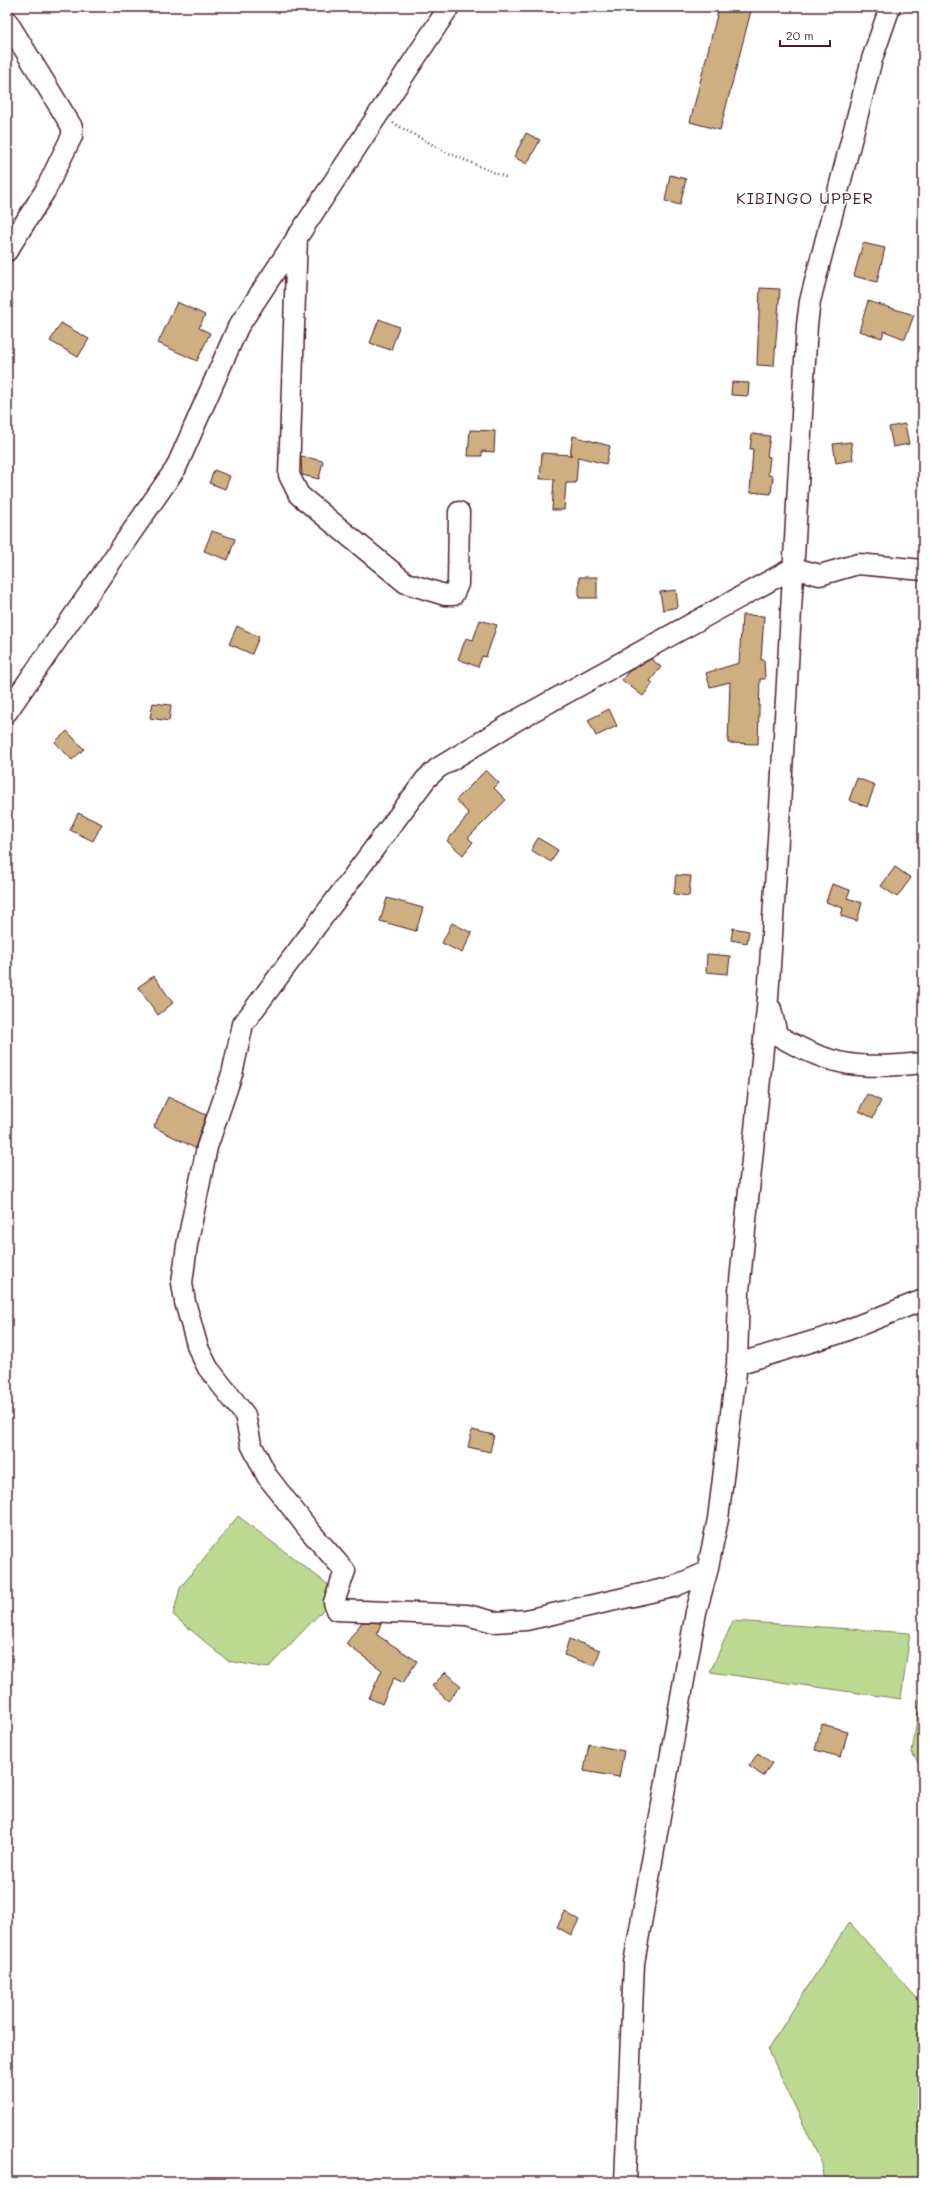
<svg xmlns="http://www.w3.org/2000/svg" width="930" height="2189" font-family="Mali,sans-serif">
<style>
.green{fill:#bbd991;stroke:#827c5e}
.building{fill:#ceaf82;stroke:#4a1f2b}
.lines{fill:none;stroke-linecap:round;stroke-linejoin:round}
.street-casing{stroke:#4a1f2b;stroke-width:23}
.path{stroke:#4a1f2b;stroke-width:2.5;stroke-dasharray:1 3;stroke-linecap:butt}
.street{stroke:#fff;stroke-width:20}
.labels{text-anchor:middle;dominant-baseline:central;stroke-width:3;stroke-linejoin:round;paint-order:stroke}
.quarter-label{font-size:16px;letter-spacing:1px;fill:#4a1f2b;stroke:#fff}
</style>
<rect width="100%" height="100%" fill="#fff"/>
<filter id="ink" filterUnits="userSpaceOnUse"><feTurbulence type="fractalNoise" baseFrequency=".025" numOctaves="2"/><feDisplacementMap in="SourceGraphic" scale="8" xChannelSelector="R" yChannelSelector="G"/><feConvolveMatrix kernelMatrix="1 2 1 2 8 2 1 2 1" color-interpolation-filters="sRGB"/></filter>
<g filter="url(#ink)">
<!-- green -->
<path class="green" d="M 238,1516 L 339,1593 L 268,1668 L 228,1661 L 173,1615 L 180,1588 Z
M 733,1621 L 910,1633 L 901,1699 L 710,1672 Z
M 923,1677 L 923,1770 L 912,1753 Z
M 849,1922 L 923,2005 L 923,2182 L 825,2182 L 822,2164 L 768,2049 Z"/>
<!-- building -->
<path class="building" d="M 719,7 L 752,7 L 720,130 L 690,122 Z
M 526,133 L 540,140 L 527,164 L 514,157 Z
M 670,175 L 686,179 L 680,205 L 665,201 Z
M 863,243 L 885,248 L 877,282 L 854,276 Z
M 760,288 L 780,289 L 774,366 L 757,365 Z
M 868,301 L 914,315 L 905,339 L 884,331 L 882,338 L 859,331 Z
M 177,302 L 205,315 L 199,328 L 210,333 L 197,361 L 158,343 Z
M 379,319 L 399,327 L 391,350 L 370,343 Z
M 61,323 L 89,339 L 78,357 L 50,341 Z
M 732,382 L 749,383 L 748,396 L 731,395 Z
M 905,424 L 909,444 L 893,447 L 889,427 Z
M 470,430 L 495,431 L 494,452 L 482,451 L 482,456 L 468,456 Z
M 752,434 L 770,436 L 767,456 L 770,457 L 768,475 L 773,476 L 771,494 L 750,492 L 753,449 L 750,449 Z
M 573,436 L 610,446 L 606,464 L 578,457 L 576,483 L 566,483 L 564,510 L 552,510 L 554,479 L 540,479 L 542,453 L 572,455 L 570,455 Z
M 851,442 L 853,460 L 836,463 L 833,444 Z
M 301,456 L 323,461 L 319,479 L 302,475 Z
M 214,470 L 230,476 L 225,489 L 209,483 Z
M 212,531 L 235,539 L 228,560 L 204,551 Z
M 579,577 L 597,577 L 597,598 L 579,598 Z
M 676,590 L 678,607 L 663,610 L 660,592 Z
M 742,615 L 764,616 L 761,660 L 764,660 L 765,679 L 760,679 L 758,744 L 728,743 L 730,682 L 710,687 L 706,673 L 739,663 Z
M 480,620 L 497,625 L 486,657 L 482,656 L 478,667 L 458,659 L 466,638 L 473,640 Z
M 237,626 L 259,637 L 252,654 L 229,644 Z
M 651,659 L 661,667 L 650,681 L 653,683 L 643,696 L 622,680 L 628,672 Z
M 153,703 L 171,705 L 169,721 L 150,718 Z
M 609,709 L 617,726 L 596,736 L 588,720 Z
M 67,731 L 84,749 L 72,760 L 55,742 Z
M 486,770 L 499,783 L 494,788 L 506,800 L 468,838 L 473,842 L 463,855 L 447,841 L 469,814 L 456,800 Z
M 857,778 L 875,785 L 867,807 L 849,800 Z
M 78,813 L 102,824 L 93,841 L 70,830 Z
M 538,838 L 558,850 L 551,862 L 531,850 Z
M 895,867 L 911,878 L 897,897 L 881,886 Z
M 676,875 L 691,876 L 689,896 L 674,894 Z
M 832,884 L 850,890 L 847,898 L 862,903 L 857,921 L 841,916 L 843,908 L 826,902 Z
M 387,898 L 423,908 L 416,931 L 380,921 Z
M 452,923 L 472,933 L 462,953 L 442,943 Z
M 733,928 L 749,931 L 747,943 L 731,940 Z
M 707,954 L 730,956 L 728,974 L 706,972 Z
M 154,976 L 173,1003 L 158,1015 L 138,987 Z
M 867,1094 L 881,1101 L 873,1118 L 859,1111 Z
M 168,1097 L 206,1115 L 195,1148 L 154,1127 Z
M 472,1430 L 494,1435 L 490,1452 L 468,1447 Z
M 362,1622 L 381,1623 L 377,1635 L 417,1661 L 403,1683 L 394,1678 L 382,1704 L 369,1698 L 382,1670 L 346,1644 Z
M 569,1639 L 600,1650 L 595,1666 L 564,1655 Z
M 446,1672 L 461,1686 L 448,1701 L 432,1686 Z
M 822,1724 L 848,1731 L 841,1757 L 815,1750 Z
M 589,1744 L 624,1751 L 619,1777 L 584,1771 Z
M 758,1753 L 772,1763 L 763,1776 L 749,1766 Z
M 565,1912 L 579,1920 L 571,1935 L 557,1927 Z"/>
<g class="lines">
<!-- street casing -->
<g class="street-casing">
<path id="street" d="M 7,21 L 72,127 L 72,136 L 45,191 L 7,251
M 297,236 L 289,475 L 299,495 L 406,583 L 445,595 L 453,595 L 458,584 L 459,512
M 7,712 L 176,468 L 238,327 L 449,7
M 771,1009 L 777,1035 C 832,1068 861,1069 923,1063
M 737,1364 L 837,1334 L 923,1300
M 707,1572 L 673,1587 L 526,1620 L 494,1622 L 467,1615 L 336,1610 L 334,1602 L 345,1571 L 309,1530 L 267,1476 L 251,1444 L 245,1415 L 208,1368 L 198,1348 L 185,1302 L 182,1283 L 187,1245 L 207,1147 L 232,1074 L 243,1024 L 426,779 L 438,768 L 517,720 L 793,568 L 820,575 L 858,564 L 923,570
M 625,2182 L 634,1963 L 696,1612 L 707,1572 L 718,1519 L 737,1364 L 739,1291 L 768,998 L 780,807 L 807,325 L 810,301 L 872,59 L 890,7"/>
</g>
<!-- path -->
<path class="path" d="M 393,123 L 446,152 L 507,178"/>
<!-- street -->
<use href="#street" class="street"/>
</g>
</g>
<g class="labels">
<!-- quarter labels -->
<g class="quarter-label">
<text x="805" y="197">KIBINGO UPPER</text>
</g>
</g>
<!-- margin -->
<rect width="930" height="2189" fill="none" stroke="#fff" stroke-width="24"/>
<rect x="12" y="12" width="906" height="2165" fill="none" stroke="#4a1f2b" stroke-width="1.5" filter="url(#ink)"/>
<!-- scale -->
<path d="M780 40v6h50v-6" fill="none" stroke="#4a1f2b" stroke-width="2"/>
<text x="786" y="40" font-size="12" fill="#4a1f2b" stroke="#ffffff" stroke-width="3" paint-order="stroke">20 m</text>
</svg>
